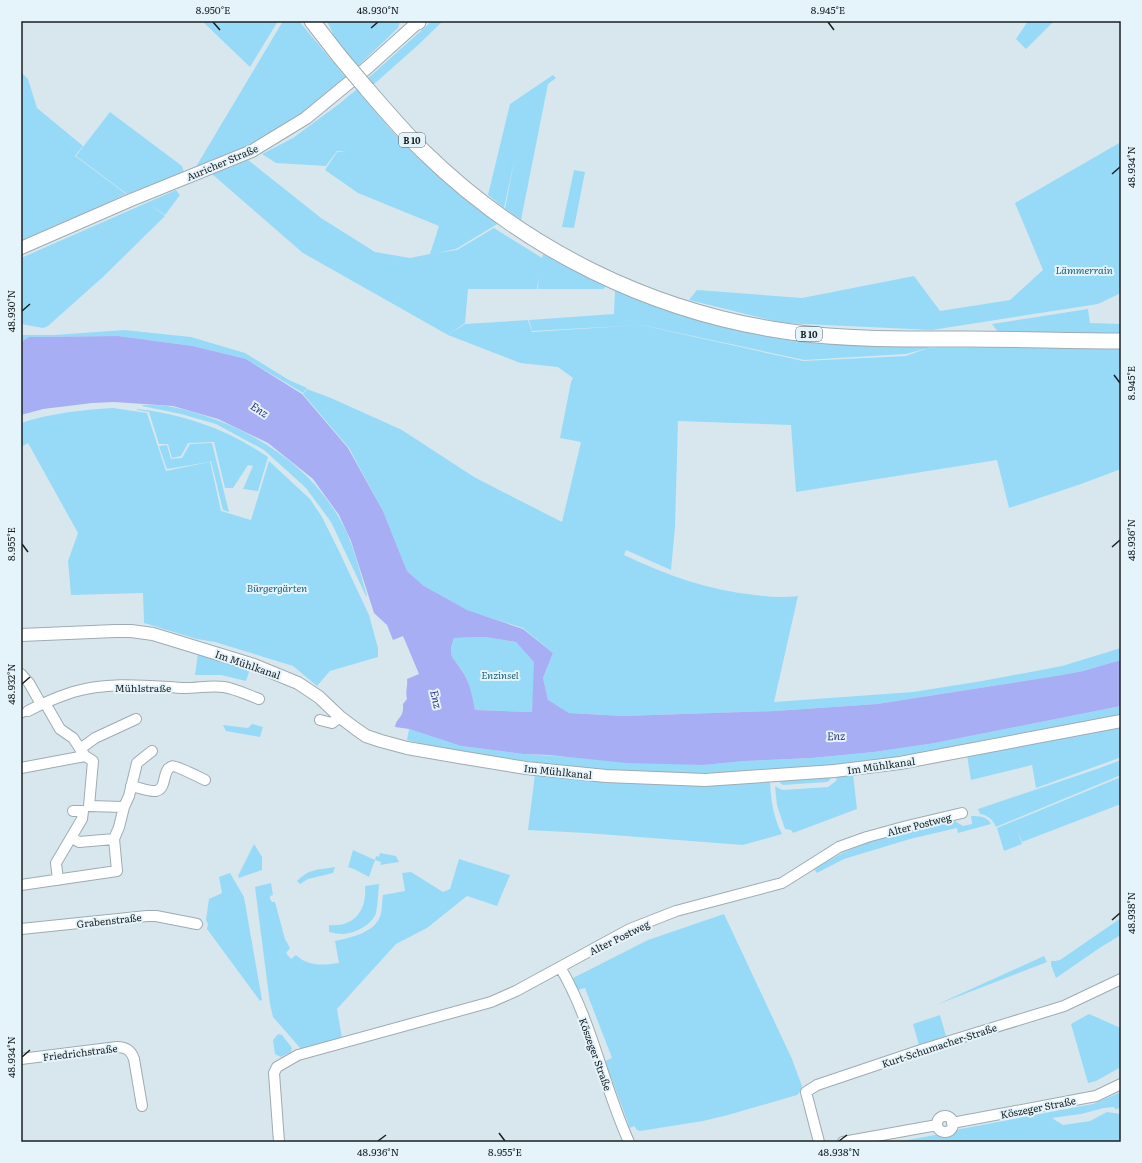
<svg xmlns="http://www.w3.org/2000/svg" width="1142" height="1163" font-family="Literata,serif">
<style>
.green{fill:#97daf8}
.water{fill:#a7aef4;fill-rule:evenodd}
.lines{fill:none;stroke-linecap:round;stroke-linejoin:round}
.pedestrian-casing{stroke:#9eacb2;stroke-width:9}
.minor-casing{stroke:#9eacb2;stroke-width:12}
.tertiary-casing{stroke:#9eacb2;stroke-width:14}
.primary-casing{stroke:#9eacb2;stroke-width:17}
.pedestrian{stroke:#fff;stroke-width:7}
.minor{stroke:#fff;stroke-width:10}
.tertiary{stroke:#fff;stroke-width:12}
.primary{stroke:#fff;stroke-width:15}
.primary-bridge-casing{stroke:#9eacb2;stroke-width:17;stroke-linecap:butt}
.primary-bridge{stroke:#fff;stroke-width:15}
.ticks{fill:none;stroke:#1a1f22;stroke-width:1.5}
.labels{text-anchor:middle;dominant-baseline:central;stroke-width:4;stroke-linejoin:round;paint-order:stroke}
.shield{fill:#e5f4fb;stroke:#575f63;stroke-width:1}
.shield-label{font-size:9px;font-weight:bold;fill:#1a1f22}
.street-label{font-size:10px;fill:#1a1f22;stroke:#e5f4fb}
.park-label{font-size:10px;font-style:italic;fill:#1a5f79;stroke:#e5f4fb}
.water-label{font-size:11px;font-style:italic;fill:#363383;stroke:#e5f4fb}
.neatline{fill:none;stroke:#1a1f22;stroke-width:1.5}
.ticks-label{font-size:10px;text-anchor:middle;fill:#1a1f22}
</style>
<rect width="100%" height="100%" fill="#d8e7ee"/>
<!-- green -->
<path class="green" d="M 202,21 L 278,21 L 250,67 Z
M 283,21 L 299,21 L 347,79 L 303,115 L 247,148 L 198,167 L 197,165 Z
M 327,21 L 400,21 L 398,28 L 357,67 L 339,47 Z
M 432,21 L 443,21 L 417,46 L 372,86 L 367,79 Z
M 1028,21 L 1054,21 L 1026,49 L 1016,39 Z
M 21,72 L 28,79 L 37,108 L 83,146 L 75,156 L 126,194 L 21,243 Z
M 553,75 L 556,78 L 548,84 L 521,220 L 505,209 L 514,162 L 504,208 L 488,195 L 510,104 Z
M 357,89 L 391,130 L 420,160 L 422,158 L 499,223 L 456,249 L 437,253 L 457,250 L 494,228 L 542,258 L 543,254 L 606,286 L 604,289 L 538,289 L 539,277 L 537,289 L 468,289 L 465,323 L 449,334 L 465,324 L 528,320 L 532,332 L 641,325 L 803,361 L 906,356 L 928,348 L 1093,346 L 1121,347 L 1121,469 L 1081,484 L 1009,508 L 997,460 L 796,492 L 791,425 L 678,421 L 675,527 L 671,570 L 626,550 L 624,555 C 666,575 708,590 755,595 C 770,597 784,598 798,596 L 774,702 L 913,692 L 982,681 L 1062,666 L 1121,648 L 1121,660 L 1083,671 L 1056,676 L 877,704 L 775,711 L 623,716 L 569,713 L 548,701 L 543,678 L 553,653 L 523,628 L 466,610 L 424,586 L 407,571 L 383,511 L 349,448 L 303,394 L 307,389 L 331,398 L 402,430 L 474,477 L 562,522 L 581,442 L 560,438 L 571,382 L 573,378 L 558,367 L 520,363 L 448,335 L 303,253 L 212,174 L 248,160 L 321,218 L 375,252 L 410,258 L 430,254 L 439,226 L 358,193 L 325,170 L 337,152 L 346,151 L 337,151 L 326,166 L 276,163 L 262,154 L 293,138 L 339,104 Z
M 110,112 L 182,166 L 184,172 L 127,194 L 76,156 Z
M 1121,142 L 1121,293 L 1098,304 L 932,330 L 782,323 L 689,300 L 697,290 L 802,298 L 914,276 L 940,311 L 1010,300 L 1043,270 L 1015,203 Z
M 574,170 L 585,172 L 574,228 L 562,227 Z
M 176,190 L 180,195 L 165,215 L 152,206 L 165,216 L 104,276 L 48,326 L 43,328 L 21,324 L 21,258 Z
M 615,288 L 658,306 L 928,345 L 928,348 L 906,354 L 804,360 L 642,325 L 532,331 L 529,320 L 614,314 Z
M 1088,309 L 1090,323 L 1121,324 L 1121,337 L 1000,335 L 992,324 Z
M 124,330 L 191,337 L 245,353 L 289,380 L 307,388 L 303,393 L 246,359 L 193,346 L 118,336 L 29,337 L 21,342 L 21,335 L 54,335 Z
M 143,405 C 152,405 163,405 173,407 C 238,421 304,458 338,516 C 353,540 359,569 367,596 L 366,596 L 331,522 L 306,488 L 264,450 L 216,424 L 181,414 L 142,406 Z
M 113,408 L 147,413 L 166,471 L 209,462 L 167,469 L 159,446 L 167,445 L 171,459 L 182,458 L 190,444 L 212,443 L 229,512 L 223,510 L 211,461 L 210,461 L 221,511 L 251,520 L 269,461 L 310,499 L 322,517 L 338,549 L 369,615 L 378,648 L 378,657 L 330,671 L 317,686 L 293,666 L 215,642 L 197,639 L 144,623 L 143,593 L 71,595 L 68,561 L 78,533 L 28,443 L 23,446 L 21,442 L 21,423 C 51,413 82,410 113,408 Z
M 137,409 C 184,414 229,430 268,457 L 258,491 L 243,489 L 253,466 L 248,465 L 233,488 L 225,488 L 214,442 L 188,443 L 181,456 L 172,458 L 168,444 L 159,444 L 149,412 L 137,410 Z
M 485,637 L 516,642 L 535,662 L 532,712 L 475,710 C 473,698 470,685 464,674 C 455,656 446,661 454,638 Z
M 198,653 L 250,669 L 246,681 L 221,675 L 195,675 Z
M 1121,706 L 1121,715 L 894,759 L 840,765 L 710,774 L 651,773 L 575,768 L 437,748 L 407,740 L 409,729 L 461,746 L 523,754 L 703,765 L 745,761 L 812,758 L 874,752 L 935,743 Z
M 252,724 L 263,727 L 260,737 L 226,731 L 223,725 L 248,728 Z
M 1121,726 L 1121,757 L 1119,758 L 1036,788 L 1032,765 L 971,780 L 967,755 Z
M 1121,760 L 1121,775 L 996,827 C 993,820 988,815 980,814 L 978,809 L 1097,769 Z
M 535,774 L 594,781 L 707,785 L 770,781 C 771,801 773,816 782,834 L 743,845 L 586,833 L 528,830 Z
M 853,774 L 857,809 L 793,833 L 791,830 L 785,829 L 777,805 L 775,786 L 780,789 L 783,790 L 828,787 L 836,781 L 837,776 Z
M 832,776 L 829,781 L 827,782 L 783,785 L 780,783 L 779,780 Z
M 1121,777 L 1121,804 L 1022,842 L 1017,830 L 1022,844 L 1004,851 L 997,828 Z
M 971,816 C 979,816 987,816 991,824 L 958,833 L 957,828 L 910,839 L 844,859 L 817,873 L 814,869 L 842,853 L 869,842 L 953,820 L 963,826 L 972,824 Z
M 254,844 L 262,857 L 262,870 L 239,878 L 238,876 Z
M 353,850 L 375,860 L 376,856 L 379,857 L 380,853 L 396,856 L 399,862 L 380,865 L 381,862 L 375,860 L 369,877 L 354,869 L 348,867 Z
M 459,859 L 510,875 L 497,906 L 467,896 L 427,928 L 396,944 L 337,1009 L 342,1038 L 302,1050 L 273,1017 L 270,1004 L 255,887 L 271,883 L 273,895 L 270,896 L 270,899 L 272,902 L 275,902 L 285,939 L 290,948 L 286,953 L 291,959 L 296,955 C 309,967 323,965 339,963 L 335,941 C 352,937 375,933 381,914 C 382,908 382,901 383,895 L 405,891 L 402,873 L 411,872 L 443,892 L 450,889 Z
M 335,867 L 333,873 L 308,879 L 300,884 L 297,881 C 310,868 318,870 335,867 Z
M 230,873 L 244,897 L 262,1000 L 260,1001 L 207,929 L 208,924 L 206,920 L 209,899 L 222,893 L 219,877 Z
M 379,884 C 378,893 378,904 376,913 C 372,925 354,934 342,934 C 338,934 333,933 329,932 L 329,925 C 354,927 367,911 365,886 Z
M 724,914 L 792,1059 L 802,1086 L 801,1091 L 797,1095 L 728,1115 L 703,1121 L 640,1131 L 637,1130 L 634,1126 L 630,1128 L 605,1061 L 612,1058 L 585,988 L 578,990 L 573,978 L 648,940 Z
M 1121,918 L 1121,935 L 1101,947 L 1056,978 L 1051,965 L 1051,961 L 1055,961 L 1060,960 Z
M 1044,956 L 1047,962 L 936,1005 Z
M 1089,1014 L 1121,1028 L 1121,1067 L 1096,1081 L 1088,1083 L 1071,1024 Z
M 940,1015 L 946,1036 L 919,1045 L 913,1024 Z
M 278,1034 L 282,1035 L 292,1048 L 291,1052 L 281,1057 L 275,1054 L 273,1040 Z
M 1121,1092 L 1121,1108 L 1115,1109 L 1114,1107 L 1104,1108 L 1081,1114 L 1052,1118 L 1063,1125 L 1090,1121 L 1107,1112 L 1121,1114 L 1121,1142 L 897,1142 L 935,1135 L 949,1135 L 955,1130 L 1093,1104 Z"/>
<!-- water -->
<path class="water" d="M 118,336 L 193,346 L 246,359 L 302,394 L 348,448 L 383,511 L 407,571 L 424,586 L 467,610 L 523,629 L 553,653 L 543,678 L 548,700 L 569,713 L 623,716 L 775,711 L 877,704 L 1056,676 L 1083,671 L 1121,660 L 1121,706 L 935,743 L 874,752 L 812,758 L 745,761 L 703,765 L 627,763 L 549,755 L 523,754 L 461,746 L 409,729 L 395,727 C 397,716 404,719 403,704 L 407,699 C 405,692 408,686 407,679 L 419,674 L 403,636 L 393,640 L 387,625 L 374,613 L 351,541 L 339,515 L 313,479 L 268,443 L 218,419 L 173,406 L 114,402 L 92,403 L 43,409 L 21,415 L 21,342 L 29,337 ZM 485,637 L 516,642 L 534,662 L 532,712 L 475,710 C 473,698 470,684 464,674 C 455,657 446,659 454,638 Z"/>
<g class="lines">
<!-- pedestrian casing -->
<g class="pedestrian-casing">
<path id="pedestrian" d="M 21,714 L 28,711"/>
</g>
<!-- minor casing -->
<g class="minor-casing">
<path id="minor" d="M 21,674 L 29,683 L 41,704
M 45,703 L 60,729 L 73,738 L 85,756 L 93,761 L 89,806
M 28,711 C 43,703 58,697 73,692 C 109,681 148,686 185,688 C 199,688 211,685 224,687 C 236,689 248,695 259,699
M 320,720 L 332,723 L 340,717
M 80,749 L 95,738 L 136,719
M 21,768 L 85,756
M 131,786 C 138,787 149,792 156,791 C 168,788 161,769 173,766 C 175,765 201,778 205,780
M 89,806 L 124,807
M 73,811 L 83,811
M 72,838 L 79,842 L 114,839
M 58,880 L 56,863 L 82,819 L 83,811
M 21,885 L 117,871 L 114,839 L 119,827 L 124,807 L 129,796 L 137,763 L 152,751
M 21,929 L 147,916 L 156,916 L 197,924
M 560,967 C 592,1021 603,1085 629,1142
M 21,1059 L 117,1047 C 126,1047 131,1050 134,1059 L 142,1106
M937 1124a8 8 0 1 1 16 0a8 8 0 1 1-16 0Z
M 952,1123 L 1096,1096 L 1121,1084
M 279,1142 L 274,1073 L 277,1067 L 298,1055 L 491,1002 L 516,991 L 630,929 L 676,911 L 782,883 L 839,847 L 867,837 L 907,826 L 962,813
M 819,1142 L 806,1092 L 817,1085 L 924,1049 L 1064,1006 L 1121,979
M 843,1142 L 937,1125"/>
</g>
<!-- tertiary casing -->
<g class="tertiary-casing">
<path id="tertiary" d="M 21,248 L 131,200 L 252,151 L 306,118 L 368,67 L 418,22
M 21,635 L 115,631 L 131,631 L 153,634 L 254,665 L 298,683 L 319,697 L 340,717 L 356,729 L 366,736 L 381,741 L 407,748 L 459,757 L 526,768 L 606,776 L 705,780 L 834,771 L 900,763 L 1121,721"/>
</g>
<!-- primary casing -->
<g class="primary-casing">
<path id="primary" d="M 312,21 L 340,57
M 417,21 L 418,22
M 367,89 C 385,110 403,131 423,151 C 523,249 652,313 791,332 C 849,340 908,339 966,339 C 1018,339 1069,341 1121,341"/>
</g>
<!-- pedestrian -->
<use href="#pedestrian" class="pedestrian"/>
<!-- minor -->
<use href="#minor" class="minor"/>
<!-- tertiary -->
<use href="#tertiary" class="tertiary"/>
<!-- primary -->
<use href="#primary" class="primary"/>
<!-- primary-bridge casing -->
<g class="primary-bridge-casing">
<path id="primary-bridge" d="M 340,57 L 367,89"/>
</g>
<!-- primary-bridge -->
<use href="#primary-bridge" class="primary-bridge"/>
</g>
<!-- ticks -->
<path class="ticks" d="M 213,22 L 220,30M 828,22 L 834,30M 371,28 L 378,22M 1112,174 L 1120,167M 22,311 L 30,304M 1114,375 L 1120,383M 22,544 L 28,552M 1112,547 L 1120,540M 22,684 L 30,677M 1112,920 L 1120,913M 22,1057 L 30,1050M 499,1133 L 505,1141M 378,1141 L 386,1135M 839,1141 L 847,1135"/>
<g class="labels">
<!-- shield labels -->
<g class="shield">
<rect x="399" y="133" width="26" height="14" rx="3"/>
<rect x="796" y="327" width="26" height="14" rx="3"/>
</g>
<g class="shield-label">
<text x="412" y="140">B 10</text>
<text x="809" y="334">B 10</text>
</g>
<!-- street labels -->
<g class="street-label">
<text transform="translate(222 162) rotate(-23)">Auricher Straße</text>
<text transform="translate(248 664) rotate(19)">Im Mühlkanal</text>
<text x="143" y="687">Mühlstraße</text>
<text transform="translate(881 765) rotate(-8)">Im Mühlkanal</text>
<text transform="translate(558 771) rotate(6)">Im Mühlkanal</text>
<text transform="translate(919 824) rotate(-14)">Alter Postweg</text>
<text transform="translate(109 920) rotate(-6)">Grabenstraße</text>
<text transform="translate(619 937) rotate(-26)">Alter Postweg</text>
<text transform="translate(939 1045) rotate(-18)">Kurt-Schumacher-Straße</text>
<text transform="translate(80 1052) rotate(-7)">Friedrichstraße</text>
<text transform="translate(596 1054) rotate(70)">Köszeger Straße</text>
<text transform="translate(1038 1107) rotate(-11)">Köszeger Straße</text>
</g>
<!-- park labels -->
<g class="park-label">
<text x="1084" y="269">Lämmerrain</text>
<text x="277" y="587">Bürgergärten</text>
<text x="500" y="674">Enzinsel</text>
</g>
<!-- water labels -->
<g class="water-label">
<text transform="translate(260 409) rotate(33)">Enz</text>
<text transform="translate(437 699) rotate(77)">Enz</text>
<text transform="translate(836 735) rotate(-1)">Enz</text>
</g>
</g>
<!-- border -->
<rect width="1142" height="1163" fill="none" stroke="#e5f4fb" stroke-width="44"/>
<rect x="22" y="22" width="1098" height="1119" class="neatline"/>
<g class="ticks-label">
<text x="213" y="14">8.950°E</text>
<text x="378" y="14">48.930°N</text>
<text x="828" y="14">8.945°E</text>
<text transform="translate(1131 167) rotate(-90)" y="4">48.934°N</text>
<text transform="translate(11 311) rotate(-90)" y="4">48.930°N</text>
<text transform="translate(1131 383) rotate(-90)" y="4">8.945°E</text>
<text transform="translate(1131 540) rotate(-90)" y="4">48.936°N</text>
<text transform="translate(11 544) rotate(-90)" y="4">8.955°E</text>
<text transform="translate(11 684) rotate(-90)" y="4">48.932°N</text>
<text transform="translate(1131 913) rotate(-90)" y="4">48.938°N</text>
<text transform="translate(11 1057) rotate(-90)" y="4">48.934°N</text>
<text x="378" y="1156">48.936°N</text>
<text x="505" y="1156">8.955°E</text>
<text x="839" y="1156">48.938°N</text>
</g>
</svg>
